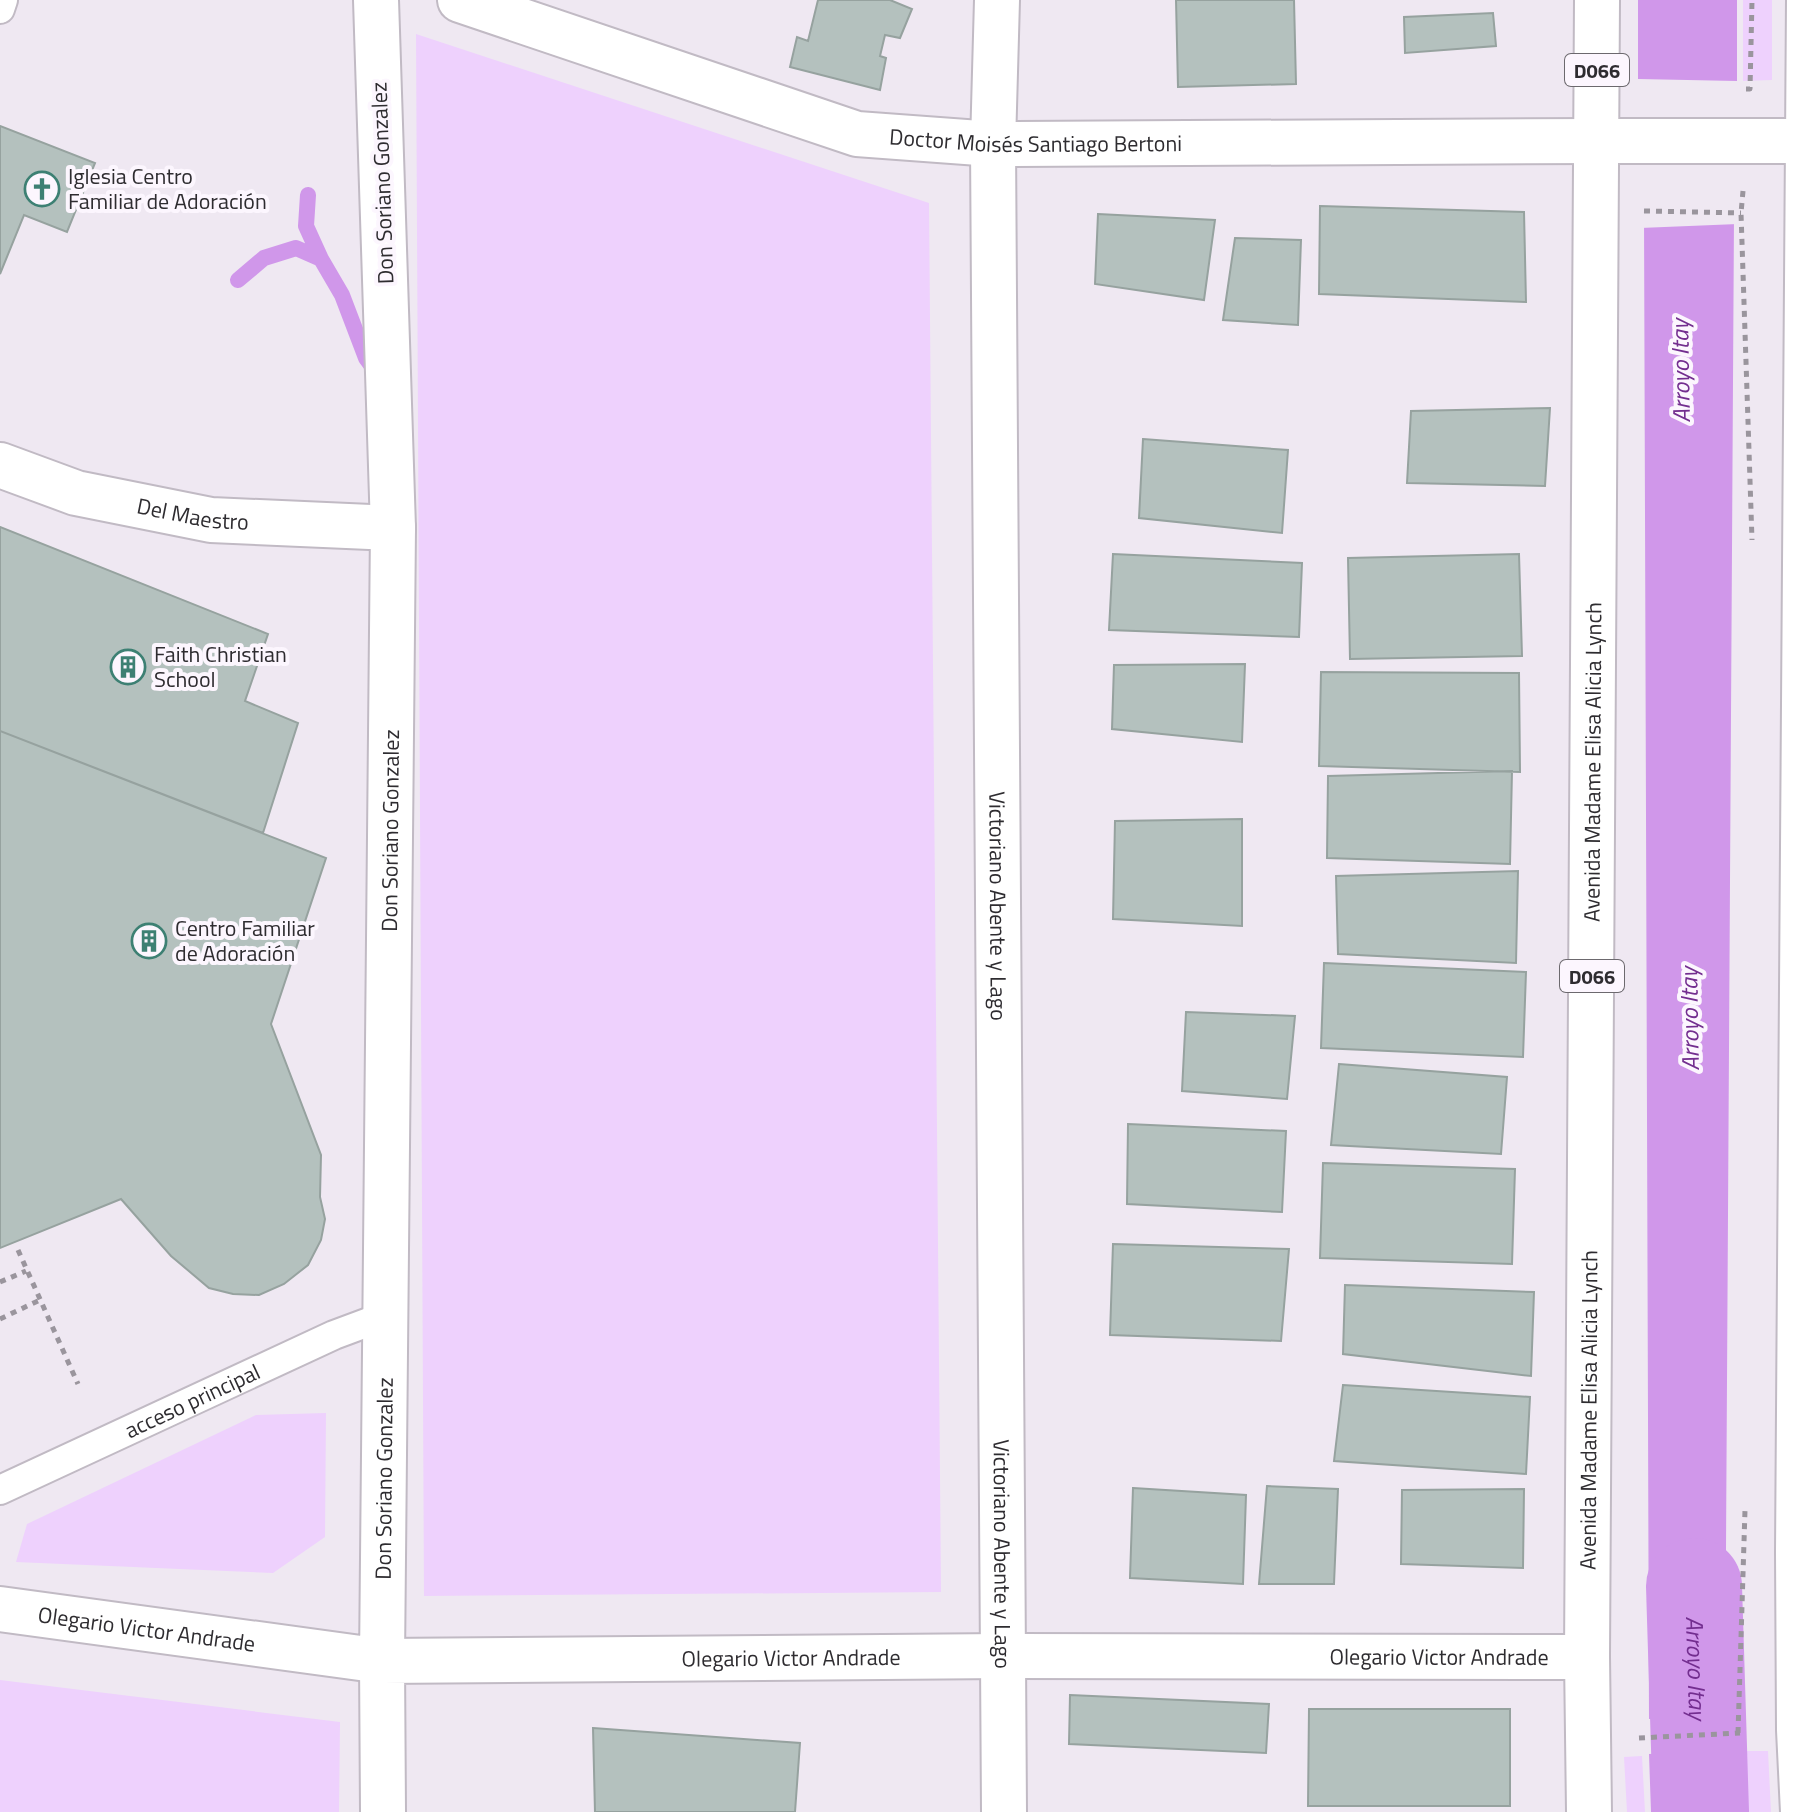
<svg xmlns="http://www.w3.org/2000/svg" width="1812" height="1812" font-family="'Titillium Web',sans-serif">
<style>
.green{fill:#eed1fd}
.water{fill:#d097ea}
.pier{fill:#efe8f2}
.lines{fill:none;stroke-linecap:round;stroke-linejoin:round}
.stream{stroke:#d097ea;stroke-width:16}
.river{stroke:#d097ea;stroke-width:96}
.building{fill:#b4c1be;stroke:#96a29f;stroke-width:2}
.lane-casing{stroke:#c1bac4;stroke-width:32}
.street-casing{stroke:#c1bac4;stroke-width:48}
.secondary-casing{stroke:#c1bac4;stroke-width:48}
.highway-casing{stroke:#c1bac4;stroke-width:48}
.path{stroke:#9a959d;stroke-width:5;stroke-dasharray:6 6;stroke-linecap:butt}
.lane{stroke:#fff;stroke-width:28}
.street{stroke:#fff;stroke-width:44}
.secondary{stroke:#fff;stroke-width:44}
.highway{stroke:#fff;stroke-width:44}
.labels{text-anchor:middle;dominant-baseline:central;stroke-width:8;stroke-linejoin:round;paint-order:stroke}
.shield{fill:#fcf6fe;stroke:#6c696e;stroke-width:2}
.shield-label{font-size:20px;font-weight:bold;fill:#2e2c30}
.street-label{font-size:22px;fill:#2e2c30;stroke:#fcf6fe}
.poi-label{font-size:22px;fill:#2e2c30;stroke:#fcf6fe;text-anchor:start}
.water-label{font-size:24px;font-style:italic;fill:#732e8f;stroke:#fcf6fe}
</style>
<rect width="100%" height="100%" fill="#efe8f2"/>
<!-- green -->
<path class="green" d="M 1743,0 L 1772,0 L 1772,80 L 1743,81 Z
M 416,34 L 929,203 L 941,1592 L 424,1596 Z
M 326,1413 L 325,1537 L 273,1573 L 16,1562 L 27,1524 L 256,1415 Z
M 0,1680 L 340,1722 L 339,1812 L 0,1812 Z
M 1735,1751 L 1768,1751 L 1771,1812 L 1735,1812 Z
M 1642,1756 L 1645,1812 L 1627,1812 L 1624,1757 Z"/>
<!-- water -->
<path class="water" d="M 1638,0 L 1737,0 L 1737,81 L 1638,79 Z
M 1644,214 L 1734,216 L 1725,1715 L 1649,1719 Z
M 1730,1751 L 1730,1812 L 1651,1812 L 1649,1754 Z"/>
<!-- pier -->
<path class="pier" d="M 1644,210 L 1734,212 L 1737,215 L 1738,224 L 1640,228 L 1640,214 Z"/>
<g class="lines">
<!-- stream -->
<path class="stream" d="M 308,195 L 306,226 L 321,259
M 238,280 L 264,258 L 296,248 L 321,259 L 342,295 L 366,358 L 377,373"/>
<!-- river -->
<path class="river" id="s1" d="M 1694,1586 L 1701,1812"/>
</g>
<!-- building -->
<path class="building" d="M 818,0 L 890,0 L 912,9 L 900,38 L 885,35 L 880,56 L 886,58 L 880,90 L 790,67 L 797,37 L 808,41 Z
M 1176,0 L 1294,0 L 1296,84 L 1178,87 Z
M 1493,13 L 1496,46 L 1405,53 L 1404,17 Z
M 0,126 L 95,163 L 67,232 L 24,215 L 0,274 Z
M 1320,206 L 1524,212 L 1526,302 L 1319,294 Z
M 1098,214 L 1215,220 L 1204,300 L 1095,284 Z
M 1235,238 L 1301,240 L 1298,325 L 1223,320 Z
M 1550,408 L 1545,486 L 1407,483 L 1411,411 Z
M 1143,439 L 1288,450 L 1282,533 L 1139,518 Z
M 0,527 L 268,634 L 245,701 L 298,723 L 263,833 L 0,731 Z
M 1113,554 L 1302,563 L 1299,637 L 1109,630 Z
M 1519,554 L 1522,656 L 1350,659 L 1348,558 Z
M 1245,664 L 1242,742 L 1112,729 L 1114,665 Z
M 1321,672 L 1519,673 L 1520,772 L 1319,766 Z
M 0,731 L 326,858 L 271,1024 L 321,1155 L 320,1197 L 325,1219 L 321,1240 L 308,1265 L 284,1284 L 259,1295 L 233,1294 L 209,1288 L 171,1256 L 121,1199 L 0,1248 Z
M 1512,771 L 1510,864 L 1327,858 L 1328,776 Z
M 1242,819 L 1242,926 L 1113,919 L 1115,821 Z
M 1518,871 L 1516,963 L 1338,954 L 1336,876 Z
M 1324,963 L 1526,972 L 1523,1057 L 1321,1048 Z
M 1186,1012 L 1295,1016 L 1287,1099 L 1182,1091 Z
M 1339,1064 L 1507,1077 L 1501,1154 L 1331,1145 Z
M 1128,1124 L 1286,1131 L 1282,1212 L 1127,1204 Z
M 1323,1163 L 1515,1169 L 1512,1264 L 1320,1258 Z
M 1113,1244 L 1289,1249 L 1281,1341 L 1110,1335 Z
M 1345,1285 L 1534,1292 L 1531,1376 L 1343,1354 Z
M 1343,1385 L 1530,1397 L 1526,1474 L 1334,1461 Z
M 1267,1486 L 1338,1489 L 1334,1584 L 1259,1584 Z
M 1133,1488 L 1246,1495 L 1243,1584 L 1130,1578 Z
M 1524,1489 L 1523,1568 L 1401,1564 L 1402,1490 Z
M 1070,1695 L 1269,1704 L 1266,1753 L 1069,1744 Z
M 1309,1709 L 1510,1709 L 1510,1806 L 1308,1806 Z
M 593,1728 L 800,1743 L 795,1812 L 595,1812 Z"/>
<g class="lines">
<!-- lane casing -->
<g class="lane-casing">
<g id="lane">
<path d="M 0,9 L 3,0"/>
<path id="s2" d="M 0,1490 L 334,1335 L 385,1316"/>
</g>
</g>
<!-- street casing -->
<g class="street-casing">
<g id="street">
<path id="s3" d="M 997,0 L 993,144 L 1004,1812"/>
<path id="s4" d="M 0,465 L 76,493 L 211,520 L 393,528"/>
<path id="s5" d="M 0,1609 L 382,1661 L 393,528 L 376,0"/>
</g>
</g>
<!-- secondary casing -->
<g class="secondary-casing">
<g id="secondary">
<path id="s6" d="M 460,0 L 857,134 L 993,144 L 1598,141"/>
<path id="s7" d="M 383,1812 L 382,1661 L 1004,1656 L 1587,1657"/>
</g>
</g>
<!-- highway casing -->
<g class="highway-casing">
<g id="highway">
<path d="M 1598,141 L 1808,141"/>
<path id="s8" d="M 1589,1812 L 1587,1657 L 1597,0"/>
<path d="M 1803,1812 L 1799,1730 L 1798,1552 L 1809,0"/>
</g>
</g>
<!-- path -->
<path class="path" d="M 1746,89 L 1750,89 L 1752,0
M 1743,191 L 1741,213 L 1752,540
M 1644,211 L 1741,213
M 18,1250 L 78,1384
M 0,1282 L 26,1271
M 0,1319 L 42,1299
M 1738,1733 L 1745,1510
M 1639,1738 L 1740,1733"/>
<!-- lane -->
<use href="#lane" class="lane"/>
<!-- street -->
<use href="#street" class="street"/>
<!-- secondary -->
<use href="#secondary" class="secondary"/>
<!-- highway -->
<use href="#highway" class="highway"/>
</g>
<!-- icons -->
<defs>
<g id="church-ring" transform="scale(1.8)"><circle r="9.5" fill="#fcf6fe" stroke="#3d8073" stroke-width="1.5"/><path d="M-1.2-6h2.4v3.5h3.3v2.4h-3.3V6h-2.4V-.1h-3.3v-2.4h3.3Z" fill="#3d8073"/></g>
<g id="building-ring" transform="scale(1.8)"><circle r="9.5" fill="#fcf6fe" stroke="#3d8073" stroke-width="1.5"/><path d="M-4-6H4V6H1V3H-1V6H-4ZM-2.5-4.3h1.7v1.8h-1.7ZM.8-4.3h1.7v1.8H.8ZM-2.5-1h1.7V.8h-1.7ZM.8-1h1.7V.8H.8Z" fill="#3d8073"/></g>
</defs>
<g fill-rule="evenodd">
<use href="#church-ring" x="42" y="189"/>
<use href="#building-ring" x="128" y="667"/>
<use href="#building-ring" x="149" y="941"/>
</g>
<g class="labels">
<!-- shield labels -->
<g class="shield">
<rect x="1565" y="54" width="64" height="32" rx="6"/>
<rect x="1560" y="960" width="64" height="32" rx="6"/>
</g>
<g class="shield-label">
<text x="1597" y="70">D066</text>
<text x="1592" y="976">D066</text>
</g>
<!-- street labels -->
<g class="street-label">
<text stroke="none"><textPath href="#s6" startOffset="598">Doctor Moisés Santiago Bertoni</textPath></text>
<text transform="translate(382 183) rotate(-92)">Don Soriano Gonzalez</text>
<text stroke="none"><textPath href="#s4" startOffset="200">Del Maestro</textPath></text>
<text stroke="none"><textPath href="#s8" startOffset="1050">Avenida Madame Elisa Alicia Lynch</textPath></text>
<text stroke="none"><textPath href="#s5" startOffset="1216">Don Soriano Gonzalez</textPath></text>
<text stroke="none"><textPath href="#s3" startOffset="906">Victoriano Abente y Lago</textPath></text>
<text stroke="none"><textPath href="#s2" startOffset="212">acceso principal</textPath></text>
<text stroke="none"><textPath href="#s8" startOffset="402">Avenida Madame Elisa Alicia Lynch</textPath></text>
<text stroke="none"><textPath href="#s5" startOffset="568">Don Soriano Gonzalez</textPath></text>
<text stroke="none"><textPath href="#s3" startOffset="1554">Victoriano Abente y Lago</textPath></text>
<text stroke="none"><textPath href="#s5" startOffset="148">Olegario Victor Andrade</textPath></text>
<text stroke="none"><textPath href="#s7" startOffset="560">Olegario Victor Andrade</textPath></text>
<text stroke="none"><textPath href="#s7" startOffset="1208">Olegario Victor Andrade</textPath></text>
</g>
<!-- poi labels -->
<g class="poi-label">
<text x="68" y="176">Iglesia Centro<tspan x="68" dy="25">Familiar de Adoración</tspan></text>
<text x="154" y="654">Faith Christian<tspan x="154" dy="25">School</tspan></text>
<text x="175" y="928">Centro Familiar<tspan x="175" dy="25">de Adoración</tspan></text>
</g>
<!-- water labels -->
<g class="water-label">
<text transform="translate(1680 371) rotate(-91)">Arroyo Itay</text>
<text transform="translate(1689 1019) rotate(-91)">Arroyo Itay</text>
<text stroke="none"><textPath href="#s1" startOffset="82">Arroyo Itay</textPath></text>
</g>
</g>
</svg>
